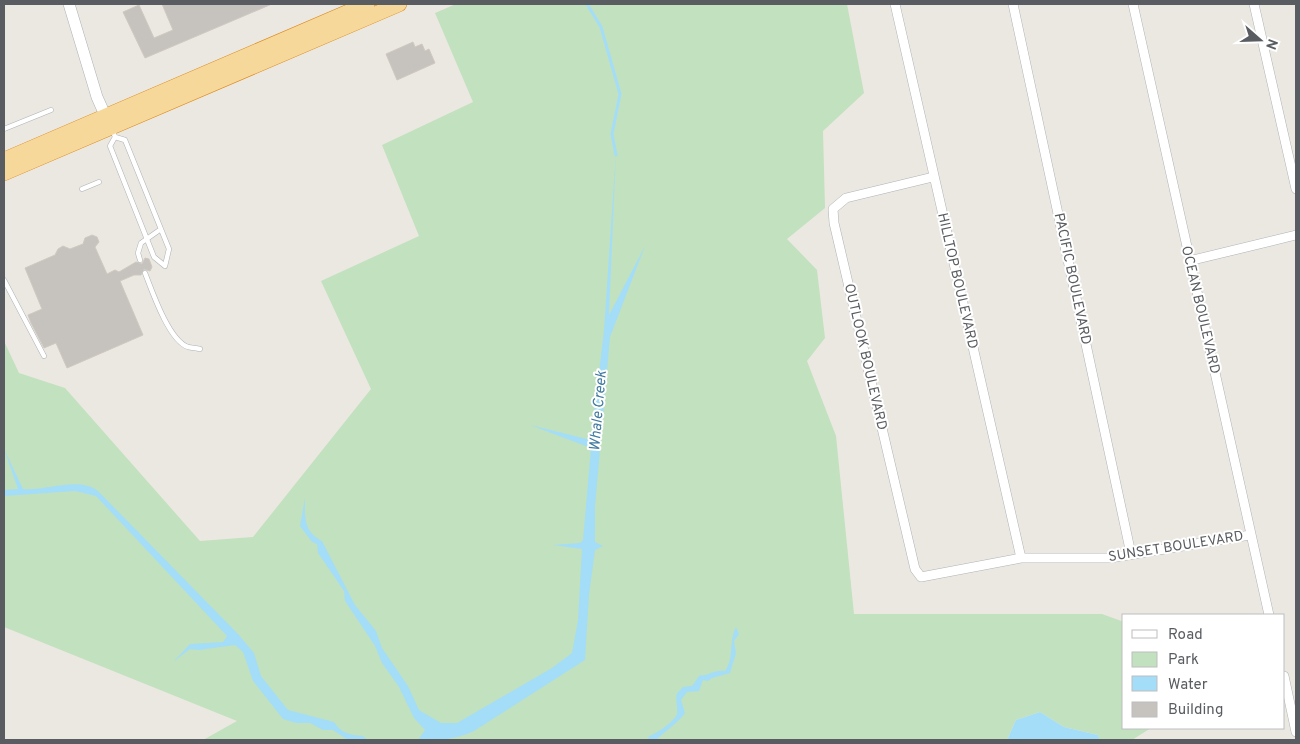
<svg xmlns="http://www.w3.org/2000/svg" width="1300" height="744" font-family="Overpass,sans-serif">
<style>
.green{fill:#c2e1be}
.water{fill:#a4ddf8}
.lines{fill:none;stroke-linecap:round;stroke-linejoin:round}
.stream{stroke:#a4ddf8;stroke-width:3}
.building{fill:#c6c3be;stroke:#cfc9c0}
.service-casing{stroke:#aeb2b6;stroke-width:5.5}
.minor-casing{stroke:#aeb2b6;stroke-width:10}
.tertiary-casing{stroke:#aeb2b6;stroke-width:12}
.trunk-casing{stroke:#dc8510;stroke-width:16}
.service{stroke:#fff;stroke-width:4.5}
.minor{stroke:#fff;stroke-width:9}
.tertiary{stroke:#fff;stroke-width:11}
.trunk{stroke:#f7d89b;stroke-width:15}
.labels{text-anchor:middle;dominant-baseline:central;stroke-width:4;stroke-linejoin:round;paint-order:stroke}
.street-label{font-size:14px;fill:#595d61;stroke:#fff}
.water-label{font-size:15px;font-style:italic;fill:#417aa0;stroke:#fff}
</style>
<rect width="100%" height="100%" fill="#ebe8e1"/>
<!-- green -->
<path class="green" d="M 456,4 L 847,4 L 864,93 L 823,131 L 825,208 L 787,239 L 817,270 L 825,338 L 807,361 L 836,436 L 854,614 L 1102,614 L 1124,622 L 1124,728 L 1151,728 L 1132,740 L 1100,740 L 1098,735 L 1064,727 L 1040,712 L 1016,720 L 1007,740 L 203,740 L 237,721 L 4,627 L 4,341 L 19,373 L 65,388 L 200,541 L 253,537 L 371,389 L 321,281 L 419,236 L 382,145 L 473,102 L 435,13 Z"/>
<!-- water -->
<path class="water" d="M 616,152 L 609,315 L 645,246 L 610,337 L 595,506 L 595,542 L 603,546 L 595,550 L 589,595 L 585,660 L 474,731 C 455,740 439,740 418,740 L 425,730 L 414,718 L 399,687 L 382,663 L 375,646 L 345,601 L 344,591 L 318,553 L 317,544 L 312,542 L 300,526 L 305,498 C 305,517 303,531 322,541 L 355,605 L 376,631 L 382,648 L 408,686 L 419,710 L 441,723 L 457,723 L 552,668 L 572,653 L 578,620 L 582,549 L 553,545 L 580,543 L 583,540 L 591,448 L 530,425 L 591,440 L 604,330 Z
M 4,449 L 23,489 C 48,491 78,476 98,491 L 238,634 L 254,653 L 261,676 L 288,710 L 334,722 C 341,733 350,735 363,736 L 368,740 L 348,740 L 333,730 L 323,730 L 310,723 L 296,723 L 283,719 L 253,681 L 243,652 L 235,645 L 199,650 L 190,649 L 173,662 L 190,644 L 223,642 L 227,636 L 96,496 L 75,491 L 4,496 L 4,490 L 18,489 Z
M 736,627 L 739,634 L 734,641 L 736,653 L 730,673 L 712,678 L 708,681 L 703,680 L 699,691 L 687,692 L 681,700 L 685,713 C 678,723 665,731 656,740 L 648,740 L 649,736 C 656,734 675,721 677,714 C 678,707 675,700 677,693 L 683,687 L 692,686 L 700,675 C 707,677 713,669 725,671 C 735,656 728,643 736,627 Z
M 1040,712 L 1064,727 L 1098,735 L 1100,740 L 1007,740 L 1016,720 Z"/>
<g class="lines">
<!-- stream -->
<path class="stream" d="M 587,4 L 601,27 L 620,94 L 612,134 L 616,155"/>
</g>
<!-- building -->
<path class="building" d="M 162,4 L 272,4 L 145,58 L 123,12 L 139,5 L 154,38 L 173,30 Z
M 413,42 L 415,47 L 422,44 L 425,51 L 429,49 L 435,63 L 397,80 L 386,54 Z
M 92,235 L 97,237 L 99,242 L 95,247 L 107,274 L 115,270 L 119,272 L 136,262 L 142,264 L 145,258 L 149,259 L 152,267 L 150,271 L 144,269 L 141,275 L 134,275 L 120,281 L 143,335 L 67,368 L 56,343 L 44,348 L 31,323 L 28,315 L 42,309 L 25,268 L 55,255 L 58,249 L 63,246 L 70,249 L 83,244 L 85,238 Z"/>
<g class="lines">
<!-- service casing -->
<g class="service-casing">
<path id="service" d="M 112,128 L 115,137 L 125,140 L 169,249 L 165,266 L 154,257 L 110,146 L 115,137
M 4,129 L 51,110
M 82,189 L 99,182
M 140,260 L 138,253 L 141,243 L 161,229
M 145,273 C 152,291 169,341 188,347 C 192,348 196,348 200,349
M 4,280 L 44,356"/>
</g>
<!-- minor casing -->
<g class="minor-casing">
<path id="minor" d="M 895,4 L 1021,558
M 1013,4 L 1131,554
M 1133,4 L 1269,615
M 1254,4 L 1296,189
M 933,177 L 846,198 L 833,209 L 834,223 L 915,569 L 921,577 L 1021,558 L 1110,558 L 1250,535
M 1189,261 L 1296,235
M 1284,676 L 1296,732"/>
</g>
<!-- tertiary casing -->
<g class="tertiary-casing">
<path id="tertiary" d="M 69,4 L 97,97 L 105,115"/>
</g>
<!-- trunk casing -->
<g class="trunk-casing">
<path id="trunk" d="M 4,160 L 367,4
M 4,173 L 399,4"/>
</g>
<!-- service -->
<use href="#service" class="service"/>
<!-- minor -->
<use href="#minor" class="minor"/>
<!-- tertiary -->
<use href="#tertiary" class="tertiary"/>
<!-- trunk -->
<use href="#trunk" class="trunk"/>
</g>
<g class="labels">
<!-- street labels -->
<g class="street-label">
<text transform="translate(1072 279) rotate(78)">PACIFIC BOULEVARD</text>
<text transform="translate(957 281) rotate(77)">HILLTOP BOULEVARD</text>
<text transform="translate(1200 310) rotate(77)">OCEAN BOULEVARD</text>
<text transform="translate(865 357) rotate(77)">OUTLOOK BOULEVARD</text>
<text transform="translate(1176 547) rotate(-9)">SUNSET BOULEVARD</text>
</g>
<!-- water labels -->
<g class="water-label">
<text transform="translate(599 411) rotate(-85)">Whale Creek</text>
</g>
</g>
<!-- border -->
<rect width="1300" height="744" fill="none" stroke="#595d61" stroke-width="10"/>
<!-- legend -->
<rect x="1122" y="614" width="162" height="115" fill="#ffffff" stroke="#bdbec0"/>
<rect x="1132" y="630" width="25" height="8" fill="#ffffff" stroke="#bdbec0"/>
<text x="1168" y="639" font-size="15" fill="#595d61">Road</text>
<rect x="1132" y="652" width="25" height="15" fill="#c2e1be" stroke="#bdbec0"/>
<text x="1168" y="664" font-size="15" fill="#595d61">Park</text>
<rect x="1132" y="676" width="25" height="15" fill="#a4ddf8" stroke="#bdbec0"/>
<text x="1168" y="689" font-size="15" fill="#595d61">Water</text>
<rect x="1132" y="702" width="25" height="15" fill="#c6c3be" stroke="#bdbec0"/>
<text x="1168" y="714" font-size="15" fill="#595d61">Building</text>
<!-- north arrow -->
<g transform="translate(1260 40) rotate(110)" stroke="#ffffff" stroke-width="4" paint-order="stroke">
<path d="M0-4L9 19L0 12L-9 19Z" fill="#595d61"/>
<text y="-8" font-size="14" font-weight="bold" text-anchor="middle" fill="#595d61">N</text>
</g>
</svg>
